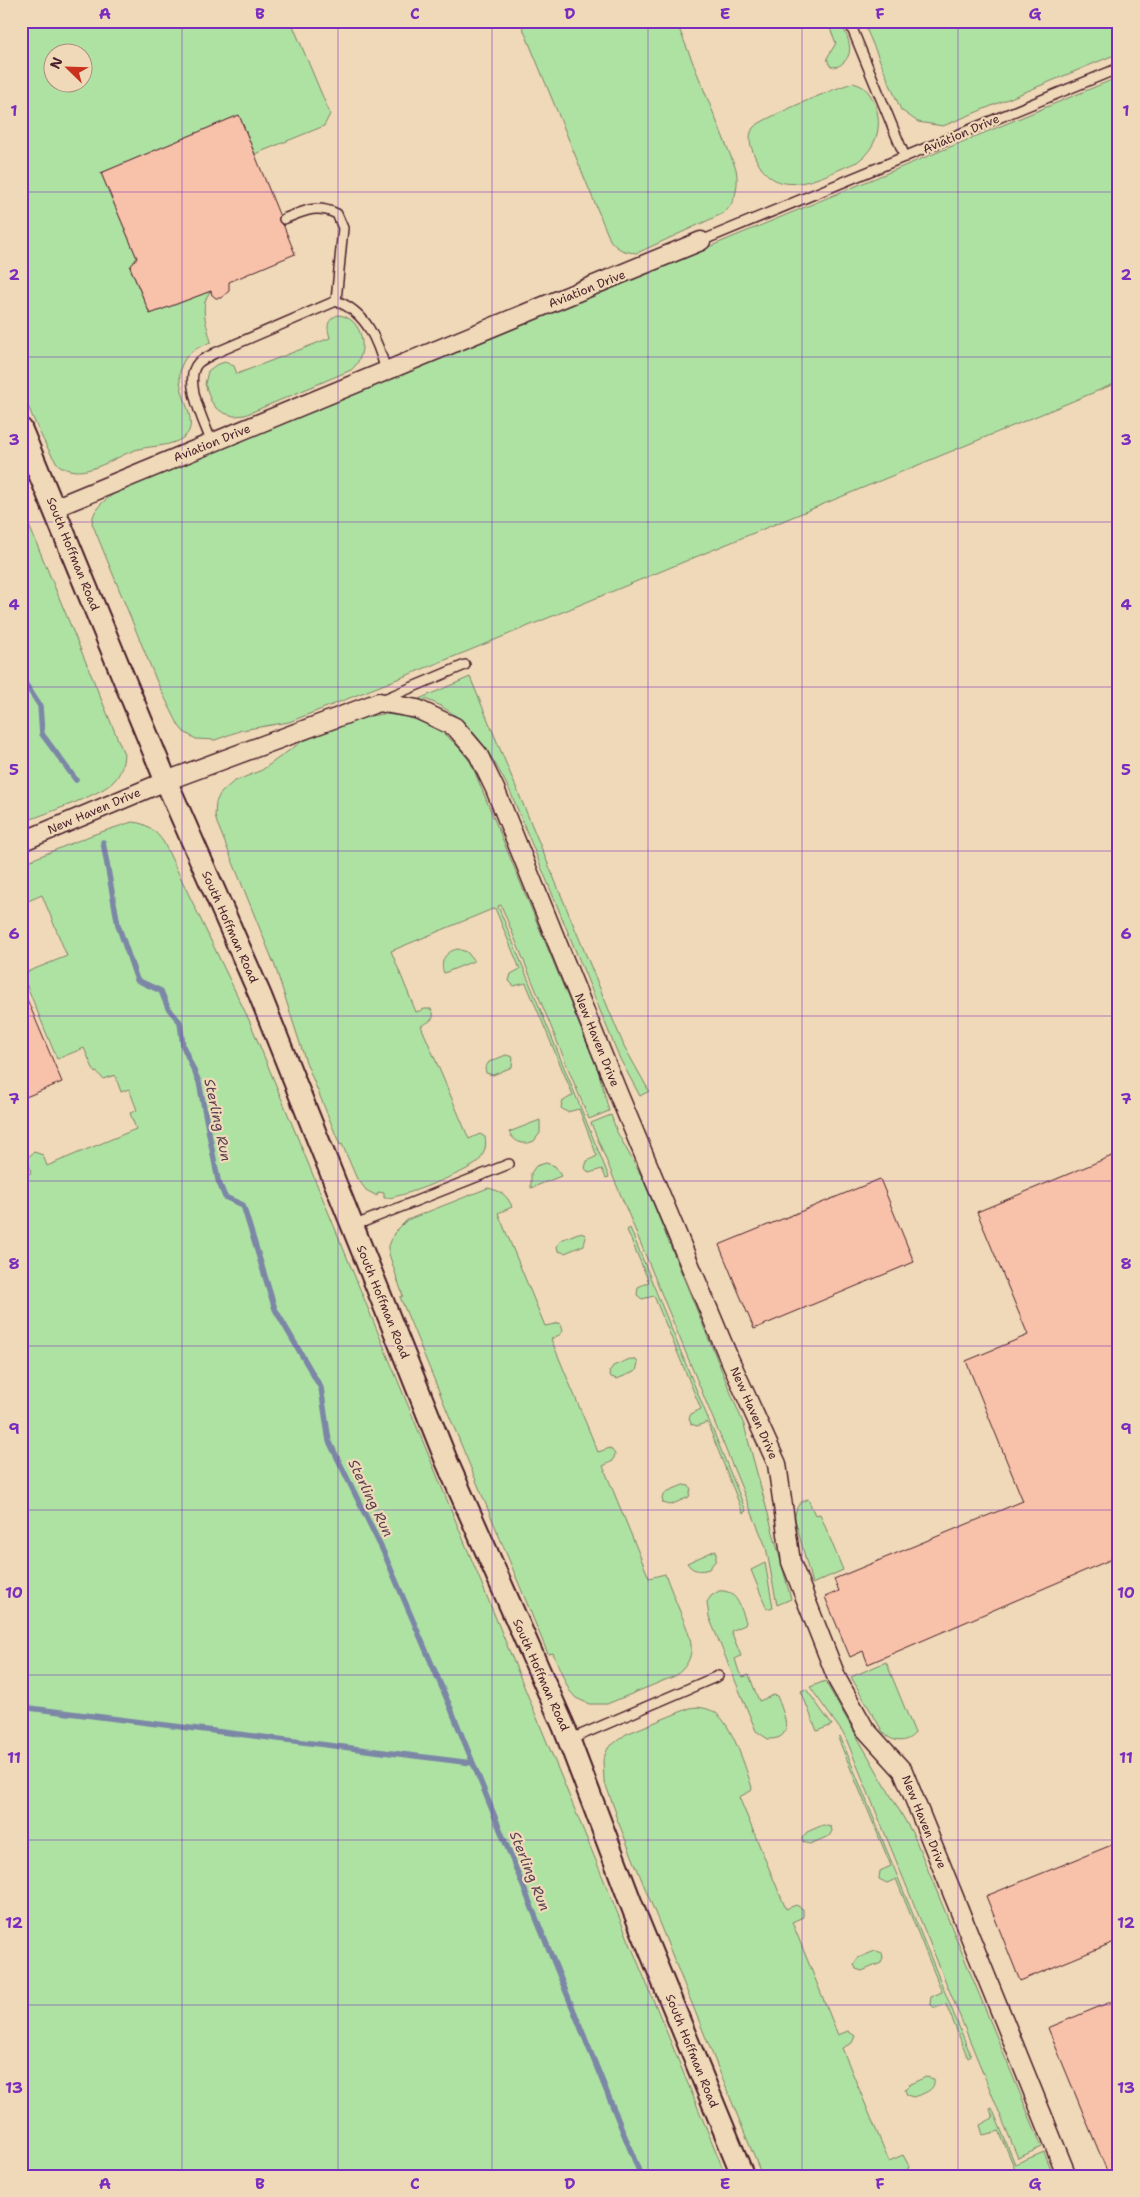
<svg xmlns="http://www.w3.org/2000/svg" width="1140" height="2197" font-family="'Shantell Sans',sans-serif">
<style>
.green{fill:#aee2a3;stroke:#7c8067;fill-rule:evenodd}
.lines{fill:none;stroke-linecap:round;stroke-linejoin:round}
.stream{stroke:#7b87a6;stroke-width:5.5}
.building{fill:#f8c2aa;stroke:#4a1f2b}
.service-casing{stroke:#4a1f2b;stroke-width:12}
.minor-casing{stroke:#4a1f2b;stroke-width:21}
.tertiary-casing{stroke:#4a1f2b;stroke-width:25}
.service{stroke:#efd9b8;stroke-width:9}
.minor{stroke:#efd9b8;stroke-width:18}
.tertiary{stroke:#efd9b8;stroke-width:21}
.grid{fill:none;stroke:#7b2cbf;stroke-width:1;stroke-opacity:0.55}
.labels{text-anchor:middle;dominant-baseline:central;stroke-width:4.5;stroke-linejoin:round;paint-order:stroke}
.street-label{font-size:12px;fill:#4a1f2b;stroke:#efd9b8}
.water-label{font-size:14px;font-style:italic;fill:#5a4254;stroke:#efd9b8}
.neatline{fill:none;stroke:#7b2cbf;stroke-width:2}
.grid-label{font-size:16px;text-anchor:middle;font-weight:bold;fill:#7b2cbf}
</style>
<rect width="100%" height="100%" fill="#efd9b8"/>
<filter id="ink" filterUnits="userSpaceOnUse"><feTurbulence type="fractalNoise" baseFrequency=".02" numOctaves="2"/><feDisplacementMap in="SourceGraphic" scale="10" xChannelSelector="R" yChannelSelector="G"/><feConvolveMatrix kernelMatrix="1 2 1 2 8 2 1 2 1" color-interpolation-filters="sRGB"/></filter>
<g filter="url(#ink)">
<!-- green -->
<path class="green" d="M 21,21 L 291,21 L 330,114 L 324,126 L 255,154 L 239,115 L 101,173 L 137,258 L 130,268 L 150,314 L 211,291 C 198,305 207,325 211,342 C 206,344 199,347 194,350 C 153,380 218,426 175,442 C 162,447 148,446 135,450 C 112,458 84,481 60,466 C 50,459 23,398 21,385 C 20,374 21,361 21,351 C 21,325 21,300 21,275 C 21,190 21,106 21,21 ZM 52,52 L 82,52 L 82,82 L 52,82 Z
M 520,21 L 676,21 L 736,169 C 739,185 736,202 724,213 L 637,253 C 624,252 618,250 610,240 Z
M 827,21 L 840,21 C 846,34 856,50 844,62 C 840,66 836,68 830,66 L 827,58 L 836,43 Z
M 863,21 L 1119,21 L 1119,53 L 943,126 L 918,122 L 901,110 Z
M 1119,77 L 1119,382 L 468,651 L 289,722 L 242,730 L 215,740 L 196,739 L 184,732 L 179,726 L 157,682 L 92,523 C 93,508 104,501 115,493 Z
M 853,83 C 864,86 868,90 873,100 C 884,123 878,147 857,162 C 822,176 777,205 755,157 C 751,147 747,138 753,128 C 758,120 840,86 853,83 Z
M 338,315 C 364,317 370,355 351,370 L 245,415 L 234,416 L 224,413 L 216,408 L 211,401 L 205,384 L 208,371 L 216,365 L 225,362 L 234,366 L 237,374 L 330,338 C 327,327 326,320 338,315 Z
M 21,506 L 124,754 C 123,765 121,774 113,782 C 99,796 43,814 21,823 Z
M 470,677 L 624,1046 L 649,1091 L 640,1096 L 620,1059 L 510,791 C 490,752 469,715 425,699 L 424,701 L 419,699 Z
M 382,714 C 422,716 448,730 471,763 L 598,1070 L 609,1111 L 589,1119 L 501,905 L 498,906 L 609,1177 L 606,1178 L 602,1169 L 589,1173 L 585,1168 L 587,1161 L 597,1156 L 579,1109 L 567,1112 L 561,1108 L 562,1102 L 573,1095 L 526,983 L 514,986 L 509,981 L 511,974 L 520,969 L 495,908 L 391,951 L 416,1012 L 425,1009 L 431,1009 C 438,1019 428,1022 421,1026 L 469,1139 L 480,1134 L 485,1137 C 487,1146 484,1155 478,1162 C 469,1171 397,1200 384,1198 L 384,1193 L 378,1192 L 377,1196 L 366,1190 L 358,1179 L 357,1179 L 342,1144 L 340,1145 L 306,1062 L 275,966 L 217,823 L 215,816 L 216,802 L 220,794 L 233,782 L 262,770 L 301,742 L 359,718 Z
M 132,822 C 147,823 156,831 164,843 L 249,1020 L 726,2176 L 21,2176 L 21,1177 L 31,1173 L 27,1158 L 34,1152 L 43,1155 L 47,1166 L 136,1129 L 130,1113 L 137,1110 L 129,1089 L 121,1092 L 115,1075 L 103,1079 L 97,1072 L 95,1073 L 84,1048 L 57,1059 L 22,974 L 67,956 L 42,895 L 21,904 L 21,864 L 92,835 Z
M 458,949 L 467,952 L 474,961 L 444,973 C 439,961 446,951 458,949 Z
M 506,1055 L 513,1057 L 512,1067 L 493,1075 L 486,1073 L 485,1068 L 489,1062 Z
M 611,1115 L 617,1132 L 643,1179 L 744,1425 L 791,1599 L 777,1605 L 766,1547 L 591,1123 Z
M 540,1120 L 540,1133 L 534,1141 C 523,1146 514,1142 509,1132 Z
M 546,1163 L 555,1166 L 561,1176 L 531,1188 L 531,1173 L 536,1166 Z
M 488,1188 C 500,1191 507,1194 512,1207 L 498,1213 L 545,1326 L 560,1323 L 563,1330 L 561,1334 L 551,1339 L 598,1452 L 610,1448 L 615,1454 L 613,1461 L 603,1466 L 649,1578 L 665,1574 C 670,1587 675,1600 681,1614 C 691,1638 700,1657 675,1676 L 607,1704 L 589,1704 L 576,1698 L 569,1690 L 553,1653 L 548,1654 L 400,1297 L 403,1296 L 389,1254 L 389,1246 L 394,1233 L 407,1220 Z
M 630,1228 L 746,1511 L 743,1513 L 707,1422 L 697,1426 L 691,1424 L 689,1418 L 691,1414 L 701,1409 L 654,1296 L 642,1299 L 637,1295 L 638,1287 L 649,1282 L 627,1230 Z
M 578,1233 L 584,1234 L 586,1237 L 584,1245 L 565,1253 L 558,1251 L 557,1246 L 561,1240 Z
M 630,1359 L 636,1360 L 638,1363 L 636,1371 L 617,1379 L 611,1377 L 609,1372 L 613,1366 Z
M 683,1485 L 689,1486 L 691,1489 L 689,1497 L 670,1505 L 663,1503 L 662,1498 L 666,1492 Z
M 808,1499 L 815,1515 L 820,1514 L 843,1570 L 812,1584 L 795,1519 C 795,1509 798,1502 808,1499 Z
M 716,1550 L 716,1560 L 709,1569 C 700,1572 692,1571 687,1563 Z
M 765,1563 L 773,1607 L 767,1609 L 751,1570 Z
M 719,1591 C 737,1589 741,1609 746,1622 L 745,1625 L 731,1631 L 741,1656 L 735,1659 L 739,1672 L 743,1677 L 749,1675 L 759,1701 L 774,1695 L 777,1696 C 783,1712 797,1740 768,1739 L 756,1731 L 709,1617 L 707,1602 L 711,1596 Z
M 886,1662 L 915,1733 C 906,1744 892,1743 883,1732 L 851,1677 Z
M 825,1681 L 914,1836 L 1042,2147 L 1018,2158 L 845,1736 L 810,1687 Z
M 806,1689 L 832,1725 L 817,1731 L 801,1691 Z
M 697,1707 C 704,1708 710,1709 716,1713 C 732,1725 746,1768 752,1788 L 751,1791 L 739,1797 L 786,1909 L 796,1905 L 803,1909 L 803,1917 L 792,1922 L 838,2035 L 848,2031 L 855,2036 L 852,2043 L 842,2048 L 889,2161 L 903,2155 L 909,2166 L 907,2170 L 896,2176 L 762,2176 L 615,1814 L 616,1813 L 604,1780 L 603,1760 L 608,1748 L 626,1734 L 690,1708 Z
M 840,1736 L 971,2056 L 968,2058 L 946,2004 L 935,2008 L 930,2004 L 931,1997 L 942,1992 L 896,1879 L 887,1883 L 879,1879 L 880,1871 L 891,1866 L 838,1738 Z
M 823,1825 L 831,1827 L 832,1831 L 829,1836 L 810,1844 L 803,1842 L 802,1838 L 807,1832 Z
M 875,1951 L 882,1953 L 883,1958 L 881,1963 L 862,1971 L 856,1969 L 854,1964 L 858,1958 Z
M 926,2077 L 934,2079 C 936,2091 922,2094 913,2097 L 907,2095 L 905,2090 L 910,2084 Z
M 992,2108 L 1015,2164 L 1044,2152 L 1054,2176 L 1018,2176 L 999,2131 L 983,2135 L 980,2125 L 993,2118 L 990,2109 Z"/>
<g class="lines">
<!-- stream -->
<path class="stream" d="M 21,677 L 40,706 L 42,734 L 76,780
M 103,842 L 118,925 L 137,980 L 161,991 L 168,1008 L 180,1022 L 183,1046 L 199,1082 L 218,1180 L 225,1197 L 243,1205 L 275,1309 L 321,1388 L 329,1441 L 384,1553 L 449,1704 L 641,2176
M 21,1707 L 472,1763"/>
</g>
<!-- building -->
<path class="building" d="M 239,115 L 295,254 L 229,282 L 229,291 L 221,298 L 216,298 L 212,295 L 211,291 L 150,314 L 130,267 L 137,258 L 101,173 Z
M 21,985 L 62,1082 L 21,1099 Z
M 1119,1153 L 1119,1556 L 868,1664 L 863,1651 L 850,1657 L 825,1597 L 839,1591 L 834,1579 L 1023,1501 L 966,1361 L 1028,1335 L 977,1212 Z
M 880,1179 L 914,1262 L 754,1329 L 719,1245 Z
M 1119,1842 L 1119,1940 L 1020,1981 L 986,1896 Z
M 1115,2000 L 1119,2008 L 1119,2176 L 1109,2176 L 1048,2028 Z"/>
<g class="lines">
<!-- service casing -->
<g class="service-casing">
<path id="service" d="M 849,21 L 905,157
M 701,241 L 1119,68
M 336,301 C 367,312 378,342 386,371
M 212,443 C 205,424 182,380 198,363 C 202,359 210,356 215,353 L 336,301 L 343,228 L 337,214 C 316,204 304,211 284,219
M 382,700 L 465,665
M 353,1226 L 509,1164
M 569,1740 L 718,1676"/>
</g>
<!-- minor casing -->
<g class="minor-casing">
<path id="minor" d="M 54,508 L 701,241
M 21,842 L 166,781 L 379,702 L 417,709 L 455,727 L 478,754 L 495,789 L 618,1093 L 728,1356 L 777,1464 L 791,1562 L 838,1681 L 865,1729 L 903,1771 L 1067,2176"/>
</g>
<!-- tertiary casing -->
<g class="tertiary-casing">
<path id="tertiary" d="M 21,429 L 166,781 L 260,995 L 447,1462 L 564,1727 L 634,1911 L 743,2176"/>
</g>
<!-- service -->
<use href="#service" class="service"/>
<!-- minor -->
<use href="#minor" class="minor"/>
<!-- tertiary -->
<use href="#tertiary" class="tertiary"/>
</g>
</g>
<!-- grid -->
<path class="grid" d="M 182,21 L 182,2176M 338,21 L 338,2176M 492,21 L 492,2176M 648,21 L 648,2176M 802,21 L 802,2176M 958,21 L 958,2176M 21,192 L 1119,192M 21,357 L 1119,357M 21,522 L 1119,522M 21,687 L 1119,687M 21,851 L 1119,851M 21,1016 L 1119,1016M 21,1181 L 1119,1181M 21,1346 L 1119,1346M 21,1510 L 1119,1510M 21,1675 L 1119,1675M 21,1840 L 1119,1840M 21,2005 L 1119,2005"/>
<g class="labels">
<!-- street labels -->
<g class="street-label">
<text transform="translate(961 134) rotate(-23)">Aviation Drive</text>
<text transform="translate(587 289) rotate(-22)">Aviation Drive</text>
<text transform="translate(212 443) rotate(-22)">Aviation Drive</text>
<text transform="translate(73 554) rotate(68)">South Hoffman Road</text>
<text transform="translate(94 811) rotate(-23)">New Haven Drive</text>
<text transform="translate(230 927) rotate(66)">South Hoffman Road</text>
<text transform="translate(597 1040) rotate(68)">New Haven Drive</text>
<text transform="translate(383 1302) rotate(68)">South Hoffman Road</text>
<text transform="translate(754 1413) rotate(66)">New Haven Drive</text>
<text transform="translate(541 1675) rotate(66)">South Hoffman Road</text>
<text transform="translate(924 1822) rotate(68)">New Haven Drive</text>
<text transform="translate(692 2051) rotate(68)">South Hoffman Road</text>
</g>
<!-- water labels -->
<g class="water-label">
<text transform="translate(218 1120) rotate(78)">Sterling Run</text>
<text transform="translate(371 1498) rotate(64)">Sterling Run</text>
<text transform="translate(530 1871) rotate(68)">Sterling Run</text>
</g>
</g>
<!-- margin -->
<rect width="1140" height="2197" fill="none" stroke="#efd9b8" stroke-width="55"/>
<!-- north arrow -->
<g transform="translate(68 68) rotate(293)"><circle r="24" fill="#efd9b8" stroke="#ad8f80"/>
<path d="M0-4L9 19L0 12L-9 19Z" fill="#c8321e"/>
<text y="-8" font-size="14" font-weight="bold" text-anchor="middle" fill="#4a1f2b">N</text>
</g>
<rect x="28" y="28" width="1084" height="2142" class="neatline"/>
<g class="grid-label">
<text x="105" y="19">A</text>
<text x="260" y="19">B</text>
<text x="415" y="19">C</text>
<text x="570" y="19">D</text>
<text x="725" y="19">E</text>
<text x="880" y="19">F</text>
<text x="1035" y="19">G</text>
<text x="14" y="116">1</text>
<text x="1126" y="116">1</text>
<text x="14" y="280">2</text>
<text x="1126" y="280">2</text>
<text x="14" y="445">3</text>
<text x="1126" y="445">3</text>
<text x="14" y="610">4</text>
<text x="1126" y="610">4</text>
<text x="14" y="775">5</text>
<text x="1126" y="775">5</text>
<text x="14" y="939">6</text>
<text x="1126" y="939">6</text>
<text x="14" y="1104">7</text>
<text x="1126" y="1104">7</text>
<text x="14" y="1269">8</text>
<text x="1126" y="1269">8</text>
<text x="14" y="1434">9</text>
<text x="1126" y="1434">9</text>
<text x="14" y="1598">10</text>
<text x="1126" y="1598">10</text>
<text x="14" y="1763">11</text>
<text x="1126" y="1763">11</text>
<text x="14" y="1928">12</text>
<text x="1126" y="1928">12</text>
<text x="14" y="2093">13</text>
<text x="1126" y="2093">13</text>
<text x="105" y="2189">A</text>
<text x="260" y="2189">B</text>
<text x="415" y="2189">C</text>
<text x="570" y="2189">D</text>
<text x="725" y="2189">E</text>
<text x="880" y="2189">F</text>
<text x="1035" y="2189">G</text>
</g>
</svg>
